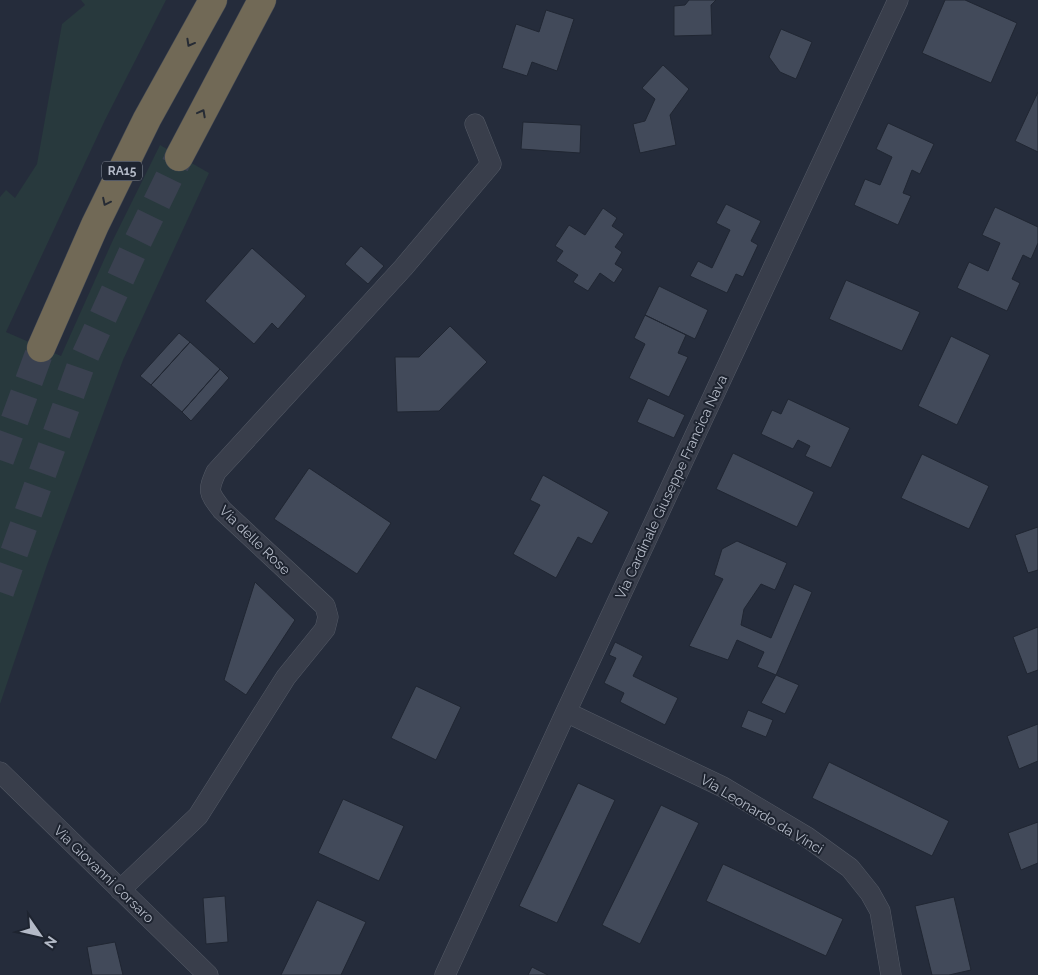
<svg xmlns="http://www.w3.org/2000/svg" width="1038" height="975" font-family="Raleway,sans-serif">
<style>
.green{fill:#28393d}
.building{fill:#424a5a;stroke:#202632}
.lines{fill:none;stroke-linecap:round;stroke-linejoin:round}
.highway-tunnel{stroke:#3a4150;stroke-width:28;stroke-dasharray:28 14;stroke-linecap:butt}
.street-casing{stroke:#545a66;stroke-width:21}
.highway-casing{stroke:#414753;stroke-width:29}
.street{stroke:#393e4b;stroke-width:20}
.highway{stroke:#716956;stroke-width:28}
.oneway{stroke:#262b34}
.labels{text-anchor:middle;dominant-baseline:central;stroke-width:4;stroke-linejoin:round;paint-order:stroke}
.shield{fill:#1e2430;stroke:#878d9a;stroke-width:1}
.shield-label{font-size:12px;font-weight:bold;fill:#b4bac7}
.street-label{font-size:14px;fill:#b4bac7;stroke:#1e2430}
</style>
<rect width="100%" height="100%" fill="#252c3b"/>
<!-- green -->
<path class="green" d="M 81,0 L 166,0 L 105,120 L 6,332 L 61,356 L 112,242 L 160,145 L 209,173 L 123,360 L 47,565 L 0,704 L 0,197 L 6,190 L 15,198 L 37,164 L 62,24 L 85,5 Z"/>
<!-- building -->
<path class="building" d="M 689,0 L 716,0 L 711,5 L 712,35 L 674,36 L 674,6 L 685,5 Z
M 945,0 L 965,0 L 1017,23 L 991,83 L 922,53 Z
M 546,10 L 574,19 L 557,71 L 532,62 L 527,76 L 502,68 L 516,24 L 539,32 Z
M 781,29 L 812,42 L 796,79 L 780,72 L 769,57 Z
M 663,65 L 689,89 L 670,115 L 676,145 L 640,153 L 633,124 L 645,121 L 655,99 L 642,88 Z
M 1038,92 L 1038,152 L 1015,141 Z
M 523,122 L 581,125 L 580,153 L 521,149 Z
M 888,123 L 934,144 L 920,174 L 912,170 L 903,193 L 911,196 L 898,225 L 854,205 L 865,179 L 880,185 L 892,157 L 876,149 Z
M 726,204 L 761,221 L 751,241 L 758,245 L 743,277 L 736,274 L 727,293 L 690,276 L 698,261 L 712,268 L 730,230 L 716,223 Z
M 995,207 L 1038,227 L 1038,243 L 1031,259 L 1023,255 L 1012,279 L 1020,283 L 1007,311 L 957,288 L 969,262 L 988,271 L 1000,243 L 982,235 Z
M 603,208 L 617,218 L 612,226 L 624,234 L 615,247 L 622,252 L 615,264 L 623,269 L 614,283 L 600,273 L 588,291 L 573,282 L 578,275 L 556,261 L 563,251 L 555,246 L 569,225 L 585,235 Z
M 361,246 L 384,266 L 368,284 L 345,264 Z
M 252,248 L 306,296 L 278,329 L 272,323 L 254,344 L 205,301 Z
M 846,280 L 920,312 L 902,351 L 829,319 Z
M 659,286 L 708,310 L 695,339 L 645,315 Z
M 645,315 L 686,335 L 678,353 L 688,357 L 669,397 L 629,378 L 645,344 L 634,338 Z
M 450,326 L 487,362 L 439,411 L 397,412 L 395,357 L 419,357 Z
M 179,333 L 190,342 L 151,385 L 140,376 Z
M 951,336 L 990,355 L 957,425 L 918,406 Z
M 190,342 L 220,369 L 182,412 L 151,385 Z
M 220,369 L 229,378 L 191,421 L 182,412 Z
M 648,398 L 685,415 L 674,438 L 637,422 Z
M 788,399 L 850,428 L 831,468 L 805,456 L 810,446 L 798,440 L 793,449 L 761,434 L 772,410 L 781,414 Z
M 733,453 L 814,492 L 797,527 L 716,489 Z
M 922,454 L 989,486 L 969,529 L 901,498 Z
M 309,468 L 391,523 L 357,574 L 274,519 Z
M 543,475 L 609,512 L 592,544 L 578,537 L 556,578 L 513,554 L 540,505 L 530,500 Z
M 1038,527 L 1038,570 L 1028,573 L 1015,535 Z
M 737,541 L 787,563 L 775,590 L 761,584 L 744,609 L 741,625 L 771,638 L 794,584 L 812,592 L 776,675 L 757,667 L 764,652 L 737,640 L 728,660 L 689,646 L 723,579 L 714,575 L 722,549 Z
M 255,582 L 295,620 L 246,695 L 224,680 Z
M 1038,627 L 1038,670 L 1027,674 L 1013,637 Z
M 615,642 L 643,656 L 633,676 L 678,698 L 665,725 L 620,702 L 624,693 L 604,683 L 616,658 L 609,655 Z
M 776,675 L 799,685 L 785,714 L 761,703 Z
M 416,686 L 461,707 L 436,760 L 391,738 Z
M 748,710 L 773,720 L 766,737 L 741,727 Z
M 1038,724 L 1038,761 L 1019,769 L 1007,736 Z
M 829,762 L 949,821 L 932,856 L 812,798 Z
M 578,783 L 615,800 L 557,923 L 519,906 Z
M 343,799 L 404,826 L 379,881 L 318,853 Z
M 661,805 L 699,823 L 640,944 L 602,925 Z
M 1038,822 L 1038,863 L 1021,870 L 1008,833 Z
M 723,864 L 843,919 L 826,956 L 706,901 Z
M 225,896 L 228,942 L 206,944 L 203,898 Z
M 954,897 L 971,970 L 949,975 L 932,975 L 915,906 Z
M 317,900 L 366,922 L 341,975 L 281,975 Z
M 115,942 L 123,975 L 92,975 L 87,947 Z
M 532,967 L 548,975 L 528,975 Z"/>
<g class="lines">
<!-- highway-tunnel -->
<path class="highway-tunnel" d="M 0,460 L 41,348
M 0,592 L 81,365 L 134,249 L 179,157"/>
<!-- street casing -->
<g class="street-casing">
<path id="street" d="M 566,712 L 723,787 L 807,837 L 850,868 L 870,893 L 880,911 L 891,975
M 0,772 L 208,975
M 120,890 L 198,816 L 286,677 L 325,629 L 328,617 L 325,606 L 222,510 C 209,493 207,492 216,472 L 403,268 L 491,164 L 475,124
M 445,975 L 566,712 L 898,0"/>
</g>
<!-- highway casing -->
<g class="highway-casing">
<path id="highway" d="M 179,157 L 262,0
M 41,348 L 95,225 L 147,119 L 213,0"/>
</g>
<!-- street -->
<use href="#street" class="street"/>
<!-- highway -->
<use href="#highway" class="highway"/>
</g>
<!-- one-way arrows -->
<defs><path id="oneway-chevron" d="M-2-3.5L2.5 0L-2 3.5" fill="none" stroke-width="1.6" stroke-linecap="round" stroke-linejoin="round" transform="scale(1.25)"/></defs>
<g class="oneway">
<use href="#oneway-chevron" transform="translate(190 43) rotate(119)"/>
<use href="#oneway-chevron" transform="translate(202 113) rotate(-62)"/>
<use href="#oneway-chevron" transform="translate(106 202) rotate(116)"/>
</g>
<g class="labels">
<!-- shield labels -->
<rect class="shield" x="102" y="161.5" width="40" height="19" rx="4"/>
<g class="shield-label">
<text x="122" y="171">RA15</text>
</g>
<!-- street labels -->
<g class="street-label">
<text transform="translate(671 487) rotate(-65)">Via Cardinale Giuseppe Francica Nava</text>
<text transform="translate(255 540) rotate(44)">Via delle Rose</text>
<text transform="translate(762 814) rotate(31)">Via Leonardo da Vinci</text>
<text transform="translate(104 874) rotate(44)">Via Giovanni Corsaro</text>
</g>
</g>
<!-- north arrow -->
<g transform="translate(40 935) rotate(124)" stroke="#1e2430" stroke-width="4" paint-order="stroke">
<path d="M0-4L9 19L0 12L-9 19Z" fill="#b4bac7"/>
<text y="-8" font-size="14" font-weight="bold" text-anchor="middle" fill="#b4bac7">N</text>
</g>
</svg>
